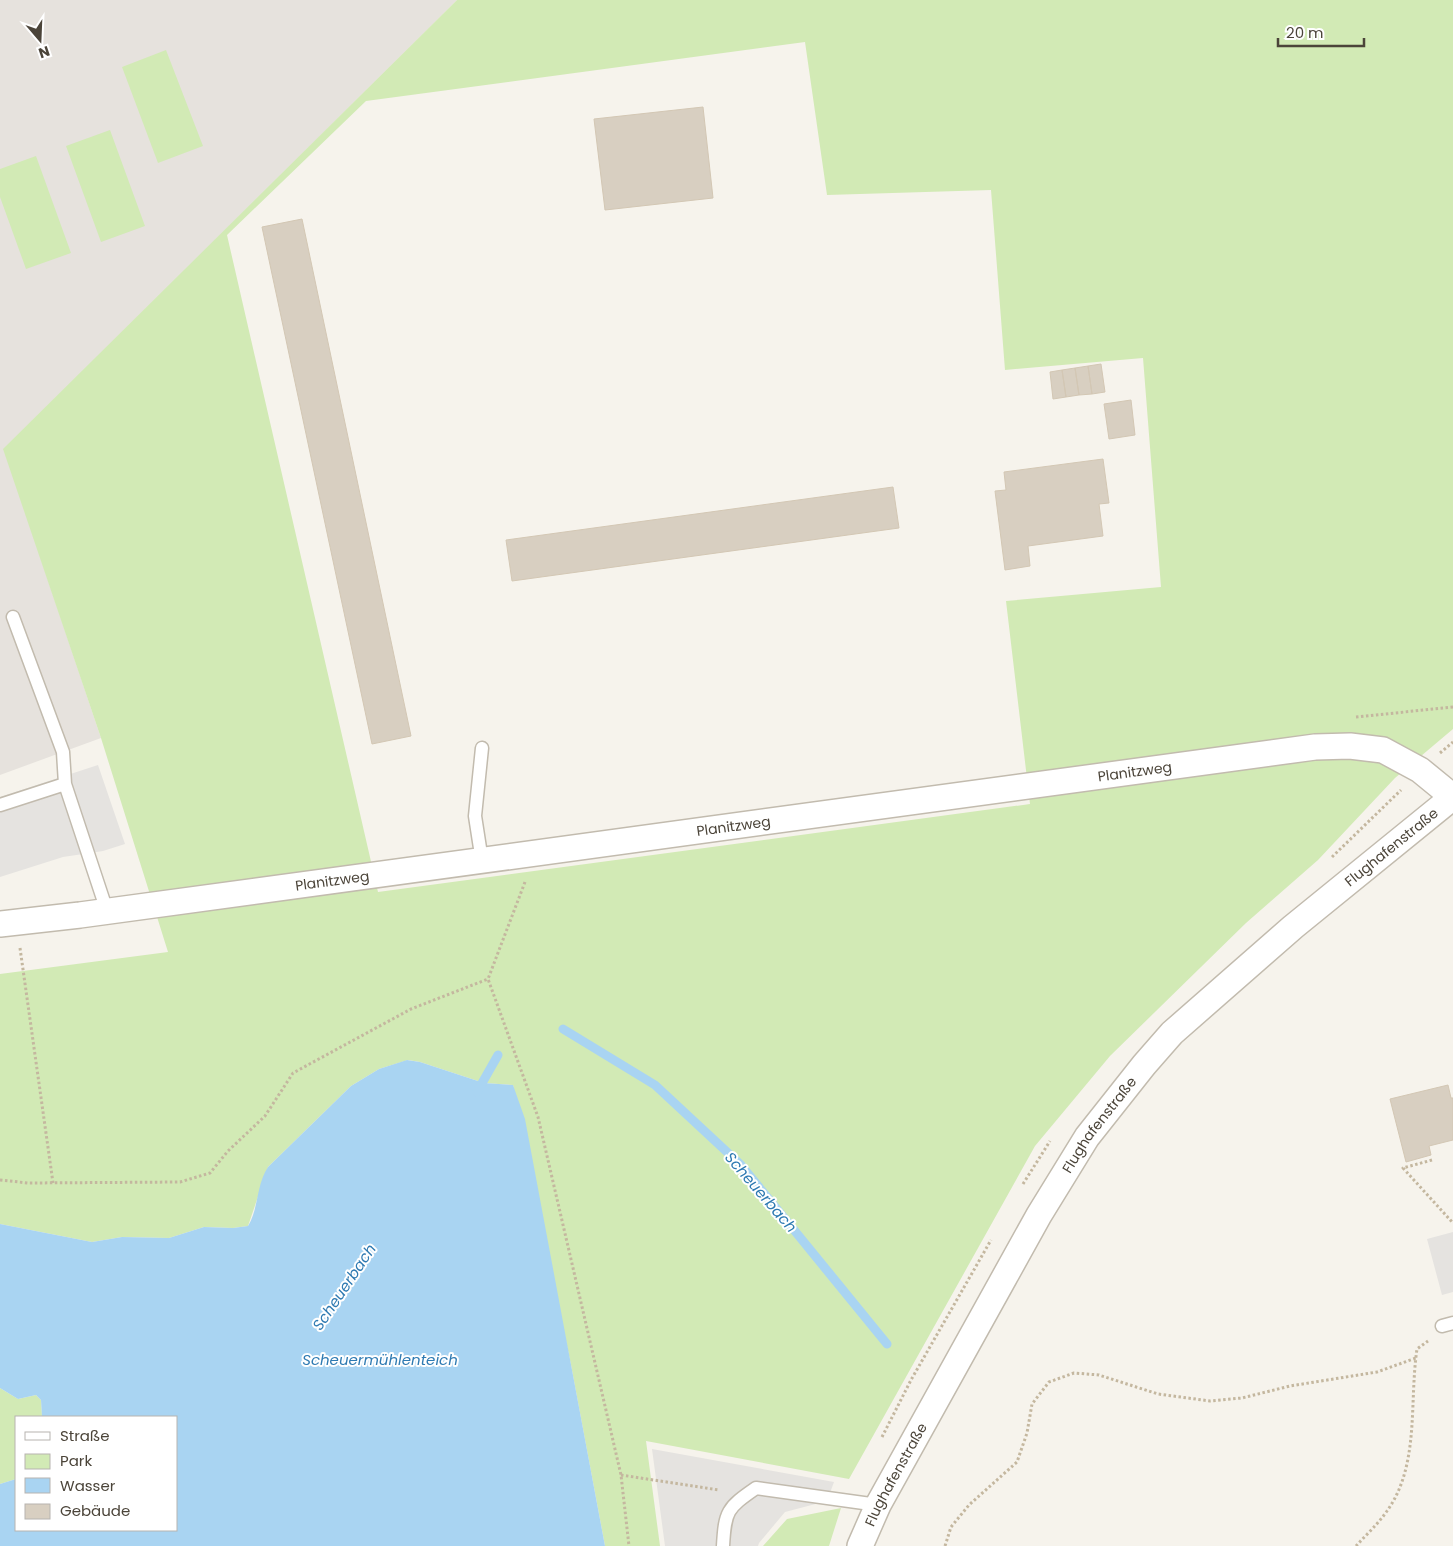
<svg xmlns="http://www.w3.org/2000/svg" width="1453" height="1546" font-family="Poppins,sans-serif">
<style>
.industrial{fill:#e6e2dd}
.green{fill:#d2eab5;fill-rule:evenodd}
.parking{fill:#e5e3e0}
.water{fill:#a9d4f2}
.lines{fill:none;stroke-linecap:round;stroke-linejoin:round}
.stream{stroke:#a9d4f2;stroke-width:9}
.building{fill:#d8cfc1;stroke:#d3c7b4}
.service-casing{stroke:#c2bbae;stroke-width:15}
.minor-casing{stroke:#c2bbae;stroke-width:28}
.path{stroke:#c4b79f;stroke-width:3;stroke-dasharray:2.5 2.5;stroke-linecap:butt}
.service{stroke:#fff;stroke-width:12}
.minor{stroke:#fff;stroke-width:25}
.labels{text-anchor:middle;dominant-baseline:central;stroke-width:4;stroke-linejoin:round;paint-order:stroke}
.street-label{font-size:14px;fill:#4b4439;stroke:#fff}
.water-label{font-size:15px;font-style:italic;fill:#2e7ab2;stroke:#fff}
</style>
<rect width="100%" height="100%" fill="#f6f3ec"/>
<!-- industrial -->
<path class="industrial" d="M 0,0 L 457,0 L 4,449 L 101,738 L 0,775 Z"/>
<!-- green -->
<path class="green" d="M 457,0 L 1453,0 L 1453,729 L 1395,778 L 1318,860 L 1246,923 L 1110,1056 L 1035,1146 L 849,1479 L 646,1441 L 660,1546 L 605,1546 L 571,1365 L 513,1085 L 484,1083 L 420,1062 L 408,1060 L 379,1069 L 351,1086 L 268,1167 L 248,1226 L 233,1228 L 204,1227 L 169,1238 L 122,1237 L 92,1242 L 0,1224 L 0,974 L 168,952 L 101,738 L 3,449 ZM 805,42 L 827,195 L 991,190 L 1005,370 L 1143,358 L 1161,587 L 1006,601 L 1030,804 L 378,892 L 227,235 L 366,101 Z
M 166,50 L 203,146 L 158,163 L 122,67 Z
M 110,130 L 145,226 L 101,242 L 66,146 Z
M 36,156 L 71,253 L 26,269 L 0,197 L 0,169 Z
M 0,1388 L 18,1399 L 36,1395 L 41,1400 L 42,1416 L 16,1417 L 16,1479 L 0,1484 Z
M 841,1508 L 829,1546 L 763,1546 L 787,1519 Z"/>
<!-- parking -->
<path class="parking" d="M 98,765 L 125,844 L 103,851 L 63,857 L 0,877 L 0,797 Z
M 1453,1232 L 1453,1292 L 1442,1295 L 1427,1239 Z
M 652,1449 L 834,1482 L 827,1501 L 785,1512 L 759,1543 L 758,1546 L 665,1546 Z"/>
<!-- water -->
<path class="water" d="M 407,1060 L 420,1062 L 484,1083 L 513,1085 L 525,1119 L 605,1546 L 0,1546 L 0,1484 L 16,1479 L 16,1530 L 176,1530 L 176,1417 L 42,1417 L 41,1400 L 36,1395 L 18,1399 L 0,1388 L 0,1224 L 92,1242 L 122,1237 L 169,1238 L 204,1227 L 233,1228 L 248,1226 C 259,1208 256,1185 268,1167 L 351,1086 L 379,1069 Z"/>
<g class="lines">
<!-- stream -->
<path class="stream" d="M 563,1029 L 655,1085 L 741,1165 L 887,1344
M 477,1092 L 498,1055"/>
</g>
<!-- building -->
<path class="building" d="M 703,107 L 713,198 L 605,210 L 594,119 Z
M 302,219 L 411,736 L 372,744 L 262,227 Z
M 1101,364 L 1105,392 L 1092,394 L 1088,366 Z
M 1088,366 L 1092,394 L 1079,395 L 1075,368 Z
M 1075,368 L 1079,395 L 1066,397 L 1062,370 Z
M 1062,370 L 1066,397 L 1053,399 L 1050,372 Z
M 1131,400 L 1135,435 L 1109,439 L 1104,404 Z
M 1103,459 L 1109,503 L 1099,504 L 1103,536 L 1028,546 L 1030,566 L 1005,570 L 995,491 L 1006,490 L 1004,472 Z
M 893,487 L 899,528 L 512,581 L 506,540 Z
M 1448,1085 L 1451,1098 L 1453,1098 L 1453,1140 L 1429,1146 L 1431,1155 L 1406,1162 L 1390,1099 Z"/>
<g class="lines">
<!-- service casing -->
<g class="service-casing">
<path id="service" d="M 13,617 L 63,752 L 65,784
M 482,748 L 475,816 L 482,861
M 0,805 L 65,784 L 107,911
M 1442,1326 L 1453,1323
M 723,1546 C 725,1511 727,1508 756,1488 L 878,1505"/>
</g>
<!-- minor casing -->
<g class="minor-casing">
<g id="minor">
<path id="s1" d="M 0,924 L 80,915 L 1315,747 L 1350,746 L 1383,750 L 1420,770 L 1453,797"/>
<path id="s2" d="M 860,1546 L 878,1505 L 1039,1215 L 1087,1137 L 1144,1065 L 1172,1033 L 1293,927 L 1453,797"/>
</g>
</g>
<!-- path -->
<path class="path" d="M 1356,717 L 1453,707
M 1440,753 L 1453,742
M 1332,857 L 1401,790
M 525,882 L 488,979 L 538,1117 L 621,1475 L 629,1546
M 20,948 L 53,1183
M 1432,1160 L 1403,1168 L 1453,1223
M 0,1180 L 28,1183 L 180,1182 L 210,1173 L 228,1151 L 265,1116 L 293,1073 L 411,1009 L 488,979
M 1023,1184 L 1050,1141
M 882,1437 L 911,1380 L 991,1240
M 621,1475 L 719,1490
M 945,1546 L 951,1527 L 969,1505 L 1017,1462 L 1027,1433 L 1032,1404 L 1049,1382 L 1074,1373 L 1099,1375 L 1158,1394 L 1210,1401 L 1242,1398 L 1290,1386 L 1377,1372 L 1416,1358
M 1356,1546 C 1366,1535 1378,1524 1387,1511 C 1420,1465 1409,1402 1417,1349 L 1428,1341"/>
<!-- service -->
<use href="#service" class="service"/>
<!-- minor -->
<use href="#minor" class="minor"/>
</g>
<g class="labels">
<!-- street labels -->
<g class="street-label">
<text stroke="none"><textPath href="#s1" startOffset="1145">Planitzweg</textPath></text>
<text stroke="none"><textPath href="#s1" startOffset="740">Planitzweg</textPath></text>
<text stroke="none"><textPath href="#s2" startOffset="890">Flughafenstraße</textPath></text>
<text stroke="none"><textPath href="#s1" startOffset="335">Planitzweg</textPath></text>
<text stroke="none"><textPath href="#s2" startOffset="485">Flughafenstraße</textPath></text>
<text stroke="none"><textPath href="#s2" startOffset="80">Flughafenstraße</textPath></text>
</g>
<!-- water labels -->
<g class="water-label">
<text transform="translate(761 1192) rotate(49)">Scheuerbach</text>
<text transform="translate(344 1287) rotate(-56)">Scheuerbach</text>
<text x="380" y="1359">Scheuermühlenteich</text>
</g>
</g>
<!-- legend -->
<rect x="15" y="1416" width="162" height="115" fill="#ffffff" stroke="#b7b4b0"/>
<rect x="25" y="1432" width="25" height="8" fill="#ffffff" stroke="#b7b4b0"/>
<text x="60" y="1441" font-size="15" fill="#4b4439">Straße</text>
<rect x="25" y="1454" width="25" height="15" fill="#d2eab5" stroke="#b7b4b0"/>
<text x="60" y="1466" font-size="15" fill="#4b4439">Park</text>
<rect x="25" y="1478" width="25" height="15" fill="#a9d4f2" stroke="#b7b4b0"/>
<text x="60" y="1491" font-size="15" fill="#4b4439">Wasser</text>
<rect x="25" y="1504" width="25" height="15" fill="#d8cfc1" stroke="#b7b4b0"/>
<text x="60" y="1516" font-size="15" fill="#4b4439">Gebäude</text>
<!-- north arrow -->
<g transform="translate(40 40) rotate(161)" stroke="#ffffff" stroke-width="4" paint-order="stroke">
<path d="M0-4L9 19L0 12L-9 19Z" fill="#4b4439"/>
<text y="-8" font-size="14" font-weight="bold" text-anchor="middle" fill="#4b4439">N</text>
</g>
<!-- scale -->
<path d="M1278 38v8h86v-8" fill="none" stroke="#4b4439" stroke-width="2.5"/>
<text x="1286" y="38" font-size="15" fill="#4b4439" stroke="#ffffff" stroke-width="4" paint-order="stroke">20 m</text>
</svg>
